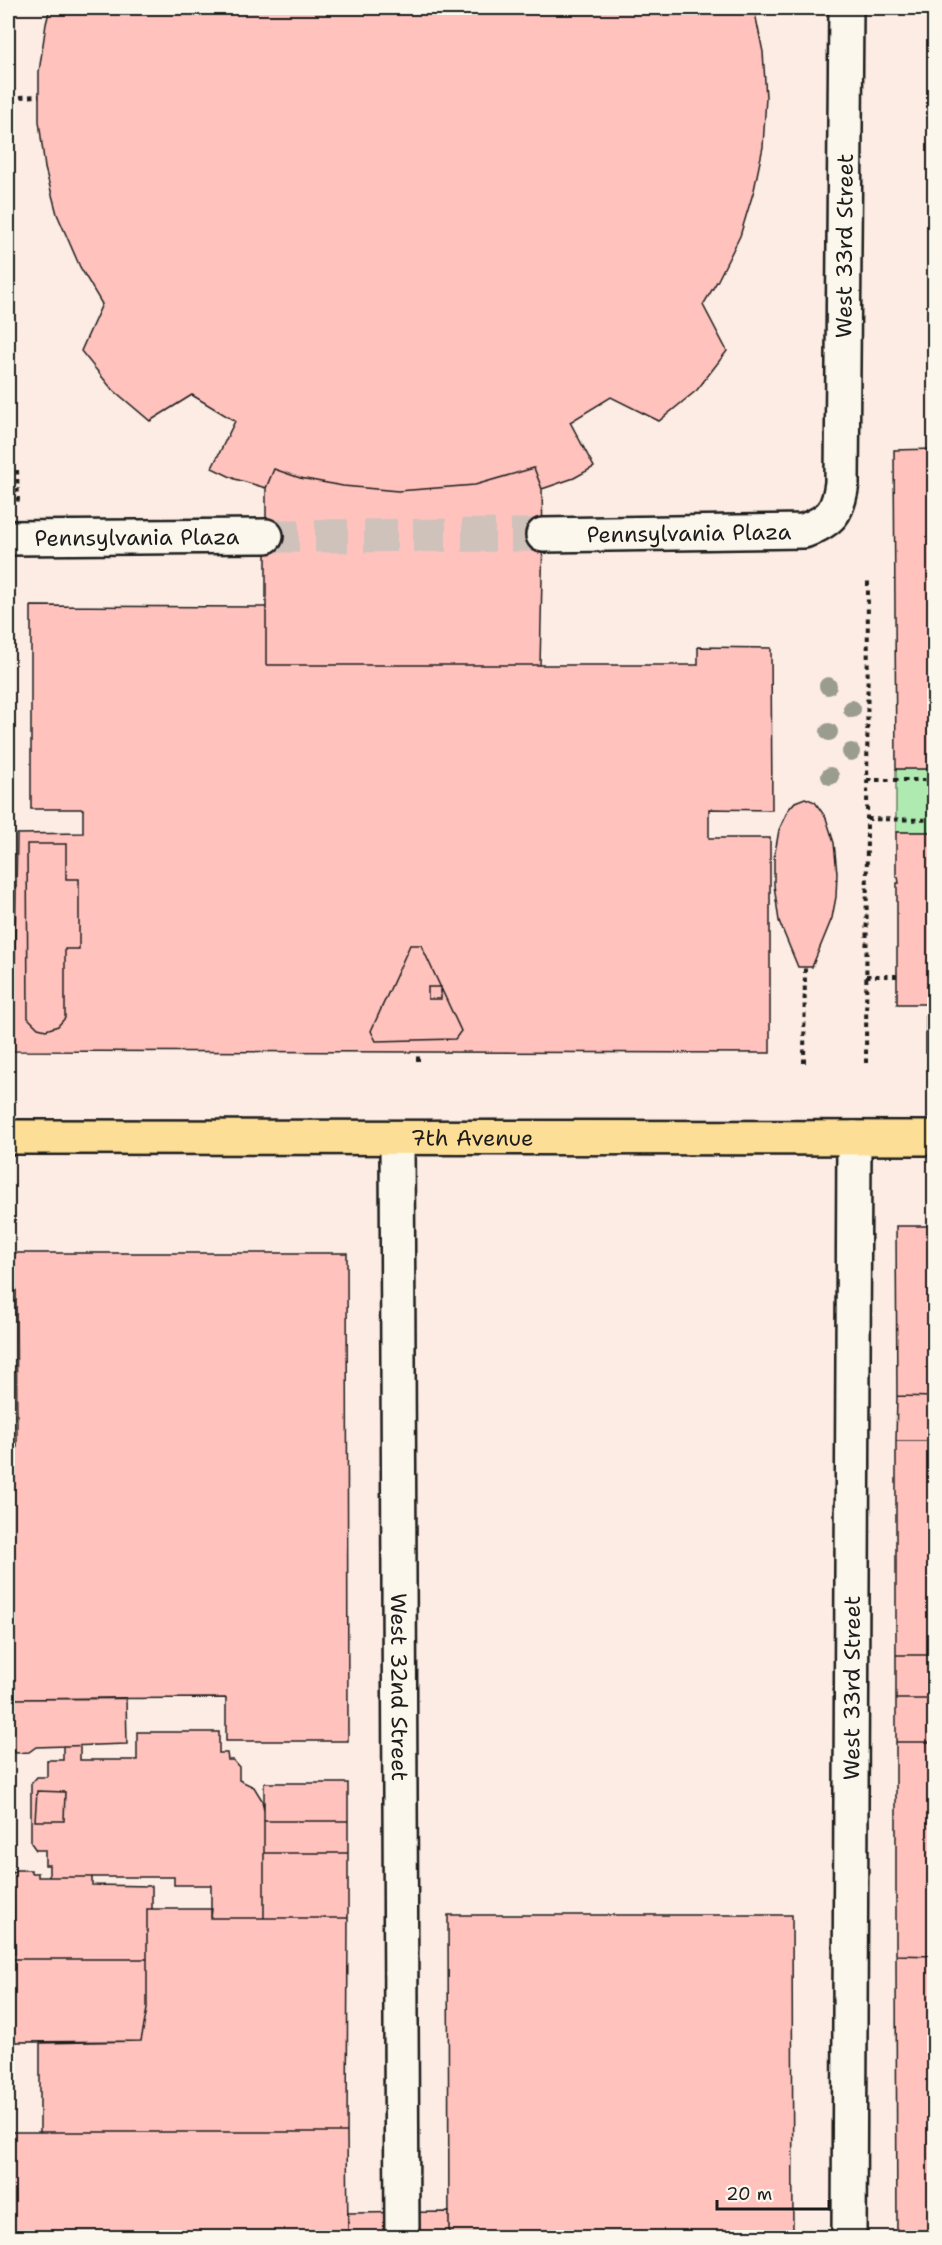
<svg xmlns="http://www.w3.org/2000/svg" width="942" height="2245" font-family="'Shantell Sans',sans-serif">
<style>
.green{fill:#afebb0;stroke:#668466;stroke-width:1.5}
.building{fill:#ffc2bd;stroke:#1c1c1c;stroke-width:1.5}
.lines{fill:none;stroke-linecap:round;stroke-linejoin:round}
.minor-tunnel{stroke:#cfc2bb;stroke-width:33;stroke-dasharray:33 16;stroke-linecap:butt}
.minor-casing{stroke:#1c1c1c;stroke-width:38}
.major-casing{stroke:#1c1c1c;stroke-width:38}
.path{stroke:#1c1c1c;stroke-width:4;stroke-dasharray:4.5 4.5;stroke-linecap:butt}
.minor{stroke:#fbf7ec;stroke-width:33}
.major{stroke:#fdde96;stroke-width:33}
.tree{fill:#999c8e}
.labels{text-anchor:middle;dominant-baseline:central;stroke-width:4.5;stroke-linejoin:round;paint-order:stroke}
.street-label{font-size:22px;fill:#1c1c1c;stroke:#fbf7ec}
</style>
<rect width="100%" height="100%" fill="#fcece3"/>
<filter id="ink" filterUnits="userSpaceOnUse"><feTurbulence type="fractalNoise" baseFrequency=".0167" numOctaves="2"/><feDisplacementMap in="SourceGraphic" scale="12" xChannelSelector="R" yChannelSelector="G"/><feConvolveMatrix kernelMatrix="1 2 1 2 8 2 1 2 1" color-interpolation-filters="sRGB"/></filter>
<g filter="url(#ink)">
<!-- green -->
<path class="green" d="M 896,769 L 934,769 L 934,832 L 896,832 Z"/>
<!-- building -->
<path class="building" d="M 50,8 L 754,8 L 763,52 L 766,97 L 763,147 L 754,190 L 740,236 L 718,280 L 703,305 L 727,351 L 697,390 L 659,421 L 611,397 L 570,422 L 594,467 L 574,478 L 542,489 L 534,468 L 475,485 L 398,491 L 343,486 L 300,478 L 274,469 L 266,488 L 235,479 L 212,468 L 235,421 L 192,395 L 150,421 L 111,388 L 81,351 L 102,304 L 80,267 L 57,214 L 45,168 L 39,121 L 39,72 L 46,24 Z
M 934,449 L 934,769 L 896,769 L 894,450 Z
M 534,468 L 542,489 L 543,535 L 540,665 L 266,665 L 266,488 L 274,469 L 300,478 L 343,486 L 398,491 L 475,485 Z
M 31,606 L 266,607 L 266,665 L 698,665 L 698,647 L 771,648 L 772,810 L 709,809 L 709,838 L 770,838 L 770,1053 L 13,1051 L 17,834 L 83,833 L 83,809 L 31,809 Z
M 805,798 L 815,802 L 826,818 L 834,843 L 837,873 L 836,897 L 832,918 L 812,967 L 798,967 L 779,921 L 774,885 L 774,858 L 779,830 L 788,810 L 795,802 Z
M 896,832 L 934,832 L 934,1053 L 926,1053 L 926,1004 L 897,1004 L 897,883 L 899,883 L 898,877 L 896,877 Z
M 27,844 L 66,844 L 66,879 L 79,879 L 79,949 L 65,949 L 65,1018 L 58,1026 L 46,1030 L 38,1028 L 28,1018 Z
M 410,945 L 421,945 L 461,1031 L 455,1039 L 376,1041 L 371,1031 Z
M 428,987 L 441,987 L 441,999 L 428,999 Z
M 896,1226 L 934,1226 L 934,1397 L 897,1396 Z
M 8,1253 L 347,1253 L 348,1741 L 226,1741 L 226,1698 L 9,1699 L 9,1447 L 17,1447 L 16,1289 L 8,1289 Z
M 897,1396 L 934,1397 L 934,1441 L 896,1441 Z
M 896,1441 L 934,1441 L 934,1655 L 896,1655 Z
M 896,1655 L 934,1655 L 934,1699 L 896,1699 Z
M 126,1698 L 127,1744 L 36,1747 L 29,1752 L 16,1753 L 8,1745 L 9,1699 Z
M 896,1699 L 934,1699 L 934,1742 L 896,1742 Z
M 137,1732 L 219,1732 L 219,1753 L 227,1753 L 228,1760 L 233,1760 L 239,1767 L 239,1780 L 254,1787 L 262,1800 L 264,1811 L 264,1918 L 211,1918 L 211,1885 L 174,1885 L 174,1877 L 49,1877 L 49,1865 L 45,1865 L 45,1850 L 36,1850 L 31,1843 L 31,1784 L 37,1777 L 47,1777 L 47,1760 L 63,1760 L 63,1746 L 80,1746 L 80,1760 L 137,1760 Z
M 896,1742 L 934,1742 L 934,1956 L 896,1955 Z
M 264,1783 L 348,1783 L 348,1821 L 264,1821 Z
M 37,1791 L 65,1792 L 64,1821 L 35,1821 Z
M 264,1821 L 348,1821 L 348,1853 L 264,1853 Z
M 264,1853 L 348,1853 L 348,1918 L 264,1918 Z
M 16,1870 L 31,1870 L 31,1873 L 38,1873 L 38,1877 L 92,1877 L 92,1885 L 152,1886 L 152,1909 L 147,1909 L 147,1959 L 10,1959 L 9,1954 L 15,1954 L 13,1895 L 8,1895 L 8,1878 Z
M 147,1909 L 212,1909 L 211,1918 L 348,1918 L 347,2132 L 40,2132 L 40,2043 L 141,2041 L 147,2009 Z
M 448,1915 L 792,1915 L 793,2238 L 449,2238 Z
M 896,1955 L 934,1956 L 934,2238 L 897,2238 Z
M 10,1959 L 147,1959 L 147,2009 L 141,2041 L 11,2042 Z
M 8,2132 L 347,2132 L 348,2238 L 8,2238 Z
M 449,2212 L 449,2238 L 348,2238 L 348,2213 Z"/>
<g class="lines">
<!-- minor-tunnel -->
<path class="minor-tunnel" d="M 266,536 L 543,535"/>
<!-- minor casing -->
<g class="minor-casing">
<g id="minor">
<path id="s1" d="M 543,535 L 804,531 C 832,520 838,512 842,483 L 846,8"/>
<path id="s2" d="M 8,538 L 266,536"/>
<path id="s3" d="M 397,1138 L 402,2238"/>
<path id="s4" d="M 849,2238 L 854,1138"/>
</g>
</g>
<!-- major casing -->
<g class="major-casing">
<g id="major">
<path id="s5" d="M 8,1137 L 934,1138"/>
</g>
</g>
<!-- path -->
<path class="path" d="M 20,97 L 39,96
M 17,470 L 18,502
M 867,780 L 934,780
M 867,819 L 934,820
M 866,976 L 897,976
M 418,1061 L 418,1052
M 804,1063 L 805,967
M 866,1063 L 868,579"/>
<!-- minor -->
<use href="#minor" class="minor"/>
<!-- major -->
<use href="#major" class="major"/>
</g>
<!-- trees -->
<g class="tree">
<circle cx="828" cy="686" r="9"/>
<circle cx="852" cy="709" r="9"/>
<circle cx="829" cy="732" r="9"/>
<circle cx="851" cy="752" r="9"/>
<circle cx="830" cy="776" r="9"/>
</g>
</g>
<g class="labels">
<!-- street labels -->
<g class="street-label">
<text stroke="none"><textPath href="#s1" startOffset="564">West 33rd Street</textPath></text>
<text stroke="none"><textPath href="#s1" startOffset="146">Pennsylvania Plaza</textPath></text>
<text stroke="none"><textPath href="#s2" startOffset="129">Pennsylvania Plaza</textPath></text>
<text stroke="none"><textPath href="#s5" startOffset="464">7th Avenue</textPath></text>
<text stroke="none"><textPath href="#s3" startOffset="549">West 32nd Street</textPath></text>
<text stroke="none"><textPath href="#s4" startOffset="550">West 33rd Street</textPath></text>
</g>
</g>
<!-- margin -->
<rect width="942" height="2245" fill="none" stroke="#fbf7ec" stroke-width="30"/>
<rect x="15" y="15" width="912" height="2215" fill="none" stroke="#1c1c1c" stroke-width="2" filter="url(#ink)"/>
<!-- scale -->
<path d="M717 2200v9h112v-9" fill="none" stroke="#1c1c1c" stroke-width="3"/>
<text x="726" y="2200" font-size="18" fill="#1c1c1c" stroke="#fbf7ec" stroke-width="4.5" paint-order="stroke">20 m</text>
</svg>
